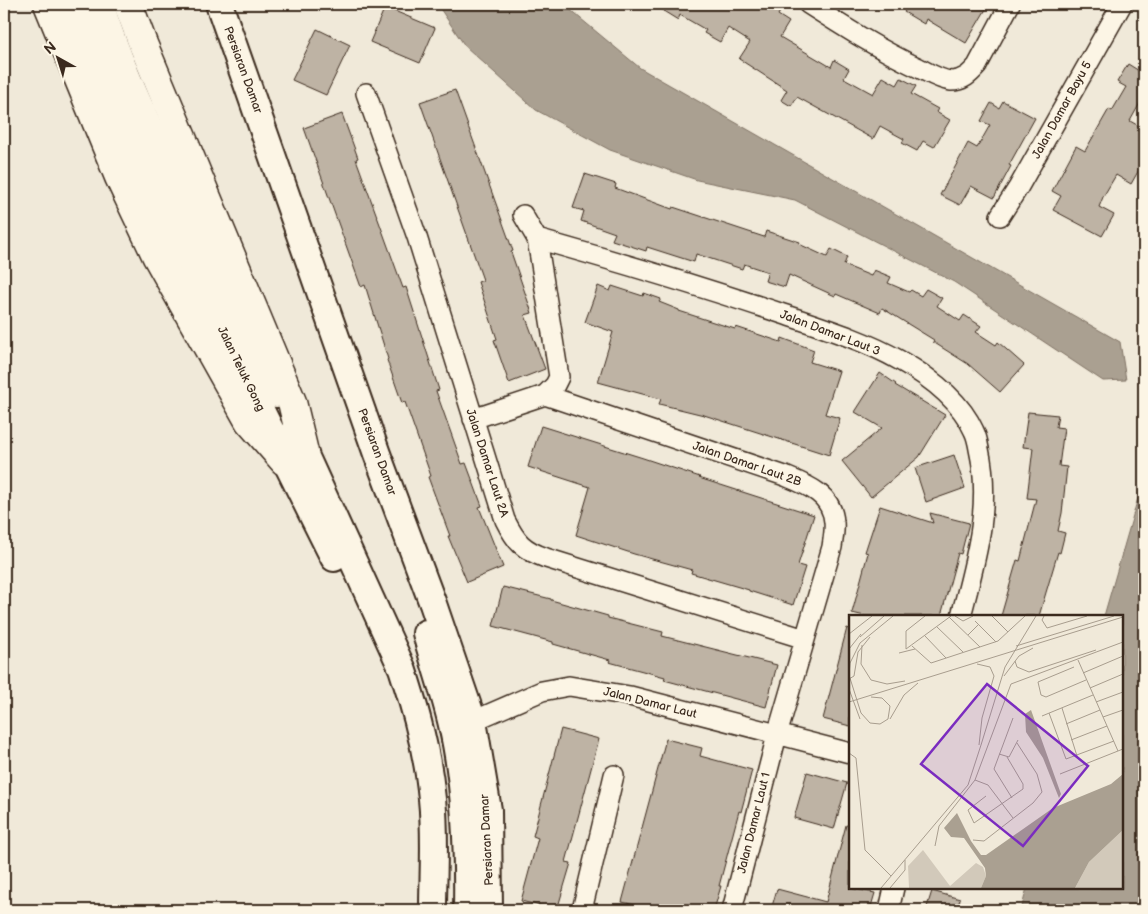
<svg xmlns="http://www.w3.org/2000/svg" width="1148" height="914" font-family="'Balsamiq Sans',sans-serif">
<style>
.water{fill:#aaa091;stroke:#7e7163}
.building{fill:#beb3a4;stroke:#3b2a1e}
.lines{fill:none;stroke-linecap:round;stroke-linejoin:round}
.street-casing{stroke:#3b2a1e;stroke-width:22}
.secondary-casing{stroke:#3b2a1e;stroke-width:30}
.primary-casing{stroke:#3b2a1e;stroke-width:31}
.street{stroke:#fcf5e5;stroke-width:19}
.secondary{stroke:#fcf5e5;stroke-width:26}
.primary{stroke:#fcf5e5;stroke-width:28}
.labels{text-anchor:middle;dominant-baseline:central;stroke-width:5;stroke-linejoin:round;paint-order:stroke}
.street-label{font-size:12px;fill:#3b2a1e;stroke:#fcf5e5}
.inset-road{fill:none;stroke:#a89d8e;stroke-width:1}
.view{fill:#7b2cbf;fill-opacity:0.15;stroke:#7b2cbf;stroke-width:2.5}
.inset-edge{fill:none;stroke:#3b2a1e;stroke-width:2.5}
</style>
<rect width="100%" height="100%" fill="#f0e9d9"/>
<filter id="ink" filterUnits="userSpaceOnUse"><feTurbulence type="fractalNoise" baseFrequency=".02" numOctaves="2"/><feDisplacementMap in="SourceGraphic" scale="10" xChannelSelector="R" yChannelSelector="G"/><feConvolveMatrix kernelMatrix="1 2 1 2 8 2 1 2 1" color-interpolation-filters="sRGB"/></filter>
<g filter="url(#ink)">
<!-- water -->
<path class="water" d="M 437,4 L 563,4 L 640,68 L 1120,342 L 1126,380 L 1103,381 L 954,282 L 795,200 L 697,180 L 610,150 L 536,110 L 465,46 Z
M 1144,477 L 1144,910 L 1021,910 L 1027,888 L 1122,888 L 1122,616 L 1104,616 Z"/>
<!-- building -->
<path class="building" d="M 652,4 L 772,4 L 781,10 L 778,15 L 789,22 L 780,37 L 831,67 L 834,60 L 849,69 L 844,78 L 873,94 L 883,77 L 897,85 L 901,78 L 916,86 L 911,94 L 938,109 L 936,112 L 950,120 L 934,147 L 923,141 L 917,151 L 902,143 L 904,139 L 880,126 L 873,139 L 797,97 L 791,106 L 781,100 L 787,90 L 739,59 L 750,42 L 728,28 L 720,42 L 704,33 L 706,30 L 680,15 L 678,20 Z
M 909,4 L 989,4 L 966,43 L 926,19 L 924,24 L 904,12 Z
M 385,7 L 435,28 L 420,63 L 370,42 Z
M 317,29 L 350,45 L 326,95 L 292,80 Z
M 1128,64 L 1144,74 L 1144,96 L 1130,121 L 1144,129 L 1144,161 L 1131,184 L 1116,175 L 1103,197 L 1099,207 L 1114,215 L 1102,236 L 1053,210 L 1061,196 L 1052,191 L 1076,146 L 1085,151 L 1109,109 L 1112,111 L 1126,87 L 1117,82 Z
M 455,90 L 513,251 L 511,252 L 532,313 L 525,315 L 545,369 L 509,383 L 494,340 L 497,339 L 478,282 L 483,280 L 420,102 Z
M 1003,101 L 1035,118 L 1009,165 L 1011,166 L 994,198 L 971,186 L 960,205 L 940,195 L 968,143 L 977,148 L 990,125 L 981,121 L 991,103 L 999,108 Z
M 342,114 L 358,158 L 356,159 L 382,230 L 403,288 L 406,287 L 439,390 L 436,391 L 462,464 L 466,463 L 482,506 L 479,507 L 503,567 L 467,582 L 448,536 L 450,536 L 428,477 L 431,476 L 405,402 L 402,403 L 387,360 L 388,359 L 365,285 L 361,287 L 304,128 Z
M 585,174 L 616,184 L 615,188 L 672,209 L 673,207 L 764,237 L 766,231 L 800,242 L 799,244 L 827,257 L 831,249 L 847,257 L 844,265 L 871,276 L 874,270 L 891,277 L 888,283 L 909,292 L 911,290 L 921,296 L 926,289 L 942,298 L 937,306 L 960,321 L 964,315 L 981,326 L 976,332 L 996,345 L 998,342 L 1024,365 L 1000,392 L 968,364 L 933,342 L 934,340 L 882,308 L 880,313 L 836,294 L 835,296 L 789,275 L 785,287 L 765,281 L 768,272 L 744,264 L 742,269 L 696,254 L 694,262 L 647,247 L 646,251 L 612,240 L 615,233 L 581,221 L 584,211 L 573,208 Z
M 598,286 L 610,291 L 612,286 L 643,296 L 644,293 L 661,299 L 659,302 L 679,310 L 679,311 L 735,329 L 736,327 L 781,342 L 782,338 L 814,350 L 810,362 L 839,371 L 825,414 L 840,418 L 829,455 L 704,415 L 659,404 L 661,399 L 598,382 L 613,332 L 585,322 Z
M 880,373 L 896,384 L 895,385 L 945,415 L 919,457 L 871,497 L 842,461 L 882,428 L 855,412 Z
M 1028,412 L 1058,415 L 1056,427 L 1064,428 L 1059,466 L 1067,467 L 1062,513 L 1058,531 L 1065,533 L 1060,553 L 1058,552 L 1039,616 L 1001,616 L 1017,560 L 1020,561 L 1036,499 L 1027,498 L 1033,448 L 1023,447 Z
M 541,426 L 643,458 L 700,477 L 699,478 L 814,515 L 798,565 L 805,567 L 793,605 L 749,591 L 749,590 L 691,573 L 692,570 L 634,554 L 576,535 L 590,487 L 528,467 Z
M 954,455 L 965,488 L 926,502 L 915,468 Z
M 880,506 L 933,523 L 930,513 L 969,523 L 961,554 L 958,553 L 941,616 L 865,616 L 852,613 L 868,553 L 865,552 Z
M 503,587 L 551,599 L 551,600 L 608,616 L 608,618 L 663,632 L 662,636 L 777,665 L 766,707 L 664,680 L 665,677 L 609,662 L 610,660 L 553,644 L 553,642 L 493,626 Z
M 847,628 L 850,629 L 850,726 L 823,719 Z
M 561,729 L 599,739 L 566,862 L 571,863 L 557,910 L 521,901 L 538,838 L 533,836 Z
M 666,739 L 702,748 L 700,756 L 752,770 L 741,812 L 739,811 L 719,886 L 721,886 L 714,910 L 657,910 L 622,902 Z
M 807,772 L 847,783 L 834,829 L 794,818 Z
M 846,825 L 850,826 L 850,888 L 875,893 L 870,910 L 771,910 L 777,889 L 826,902 Z
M 932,891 L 960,899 L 957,910 L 926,910 Z"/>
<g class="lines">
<!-- street casing -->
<g class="street-casing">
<path id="street" d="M 808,4 C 844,27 880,50 919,68 C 929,73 940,80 951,81 C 963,81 970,74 977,66 L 1010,4
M 366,93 L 417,237 L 505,520 C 516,542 523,550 546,558 L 805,639
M 1000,216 L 1018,188 L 1122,4
M 537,239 C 619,262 702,287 783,314 C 821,327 864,340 899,360 C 928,376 960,400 974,431 C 977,437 978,443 979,449 C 992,506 975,562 961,616
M 545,395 L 785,476 C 807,485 832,494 834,522 C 835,530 833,539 832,547 L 777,735 L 732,910
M 473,419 L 545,395 L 555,385 L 559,377 L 537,239 L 523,215
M 461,723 L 473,721 L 542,691 L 569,686 L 630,696 L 850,753
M 582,910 L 614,775
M 889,910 L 894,888"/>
</g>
<!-- secondary casing -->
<g class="secondary-casing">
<path id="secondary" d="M 76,4 C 108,101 154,192 199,284 C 244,375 288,467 334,558
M 100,4 C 117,57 140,107 163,158 C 199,237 238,315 276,394
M 219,4 L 377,454 L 433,604 L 473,721 L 488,810 L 489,910
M 294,431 L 402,668 C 416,710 428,755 432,799 C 436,836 433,873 433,910
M 426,633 C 434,664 445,694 452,725 C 466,785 468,849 467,910"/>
</g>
<!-- primary casing -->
<g class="primary-casing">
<path id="primary" d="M 48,4 L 119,177 L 157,257 L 249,421 L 284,461
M 128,4 L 143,44 L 292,402 L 304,452"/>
</g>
<!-- street -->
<use href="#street" class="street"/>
<!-- secondary -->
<use href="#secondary" class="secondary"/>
<!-- primary -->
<use href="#primary" class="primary"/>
</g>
</g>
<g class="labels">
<!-- street labels -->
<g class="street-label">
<text transform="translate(243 70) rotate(70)">Persiaran Damar</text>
<text transform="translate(1062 110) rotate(-61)">Jalan Damar Bayu 5</text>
<text transform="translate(830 333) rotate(21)">Jalan Damar Laut 3</text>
<text transform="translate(241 369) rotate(64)">Jalan Teluk Gong</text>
<text transform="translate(377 452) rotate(70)">Persiaran Damar</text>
<text transform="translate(487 463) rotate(72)">Jalan Damar Laut 2A</text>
<text transform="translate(747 464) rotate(19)">Jalan Damar Laut 2B</text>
<text transform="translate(650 703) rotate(14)">Jalan Damar Laut</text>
<text transform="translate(754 823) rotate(-76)">Jalan Damar Laut 1</text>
<text transform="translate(487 840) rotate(-93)">Persiaran Damar</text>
</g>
</g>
<!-- overview -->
<g transform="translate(849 615)">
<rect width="274" height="274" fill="#f0e9d9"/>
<path d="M 274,215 L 274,273 L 226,273 L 240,247 ZM 74,235 L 101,271 L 127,248 L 134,252 L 137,261 L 132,273 L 60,273 L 59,251 Z" fill="#d2c9ba"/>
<path d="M 182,95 L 212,179 L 210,183 L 194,143 L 177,117 L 176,99 ZM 274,159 L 274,215 L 240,247 L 226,273 L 132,273 L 137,261 L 136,253 L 115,223 L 102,222 L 95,213 L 108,198 L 122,226 L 132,240 L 137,240 L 204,193 L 262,169 Z" fill="#aaa091"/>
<path class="inset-road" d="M 106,1 L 114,6 L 124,1M 143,1 L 159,17M 195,1 L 193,5 L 198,13 L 238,1M 100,2 L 131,32M 126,6 L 147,27M 88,12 L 114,37M 0,19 L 23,1M 119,20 L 130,9M 76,21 L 97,43M 11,22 L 35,1M 13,30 L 12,49 L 22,65 L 38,69 L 56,66M 63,31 L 82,48 L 149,26 L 176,1M 167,31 L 265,1M 0,34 L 12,19M 57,34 L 102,1M 57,34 L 57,16 L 76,1M 50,38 L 66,34M 229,45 L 269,136M 166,46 L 168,52 L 180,57 L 247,35M 128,49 L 141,52 L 145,61 L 133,103 L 130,130M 225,52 L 189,67 L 192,80 L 197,82 L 237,65M 234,58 L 274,41M 155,61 L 170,41 L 184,33M 0,64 L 5,61 L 9,37 L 21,22M 241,73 L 274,59M 0,74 L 11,104M 22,82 L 33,83 L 41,91 L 39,104 L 31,109 L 21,108 L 12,98 L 0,60 L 1,48 L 11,28 L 44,1M 0,87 L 274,2M 247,87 L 274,77M 213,93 L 228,141M 200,98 L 217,144 L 265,126M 193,101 L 244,80M 254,102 L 274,95M 41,104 L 55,80 L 69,68M 217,109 L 251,95M 222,125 L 258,111M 132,130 L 156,52 L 187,1M 0,138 L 7,143 L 16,235 L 42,261M 150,139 L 160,142 L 169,125M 211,159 L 274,134M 126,165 L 139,170 L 164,203M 137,181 L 119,195 L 125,208 L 174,174 L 174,169 L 158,142M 163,183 L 145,154 L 164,103M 124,225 L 135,226 L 184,188 L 193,177 L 188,159 L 168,128M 86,231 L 90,211 L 126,165 L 162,69 L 274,27M 32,273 L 119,170 L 132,130M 41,273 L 56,255 L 56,245"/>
<path class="view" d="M 138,69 L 239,151 L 174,231 L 72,149 Z"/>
<rect width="274" height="274" class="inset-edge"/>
</g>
<!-- margin -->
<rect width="1148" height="914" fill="none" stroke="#fcf5e5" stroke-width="20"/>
<rect x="10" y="10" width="1128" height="894" fill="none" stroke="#3b2a1e" stroke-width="2" filter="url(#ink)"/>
<!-- north arrow -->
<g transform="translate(58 58) rotate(321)" stroke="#fcf5e5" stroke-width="4" paint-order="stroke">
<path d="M0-4L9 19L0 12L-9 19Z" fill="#3b2a1e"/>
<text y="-8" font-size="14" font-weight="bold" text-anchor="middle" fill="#3b2a1e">N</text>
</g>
</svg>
